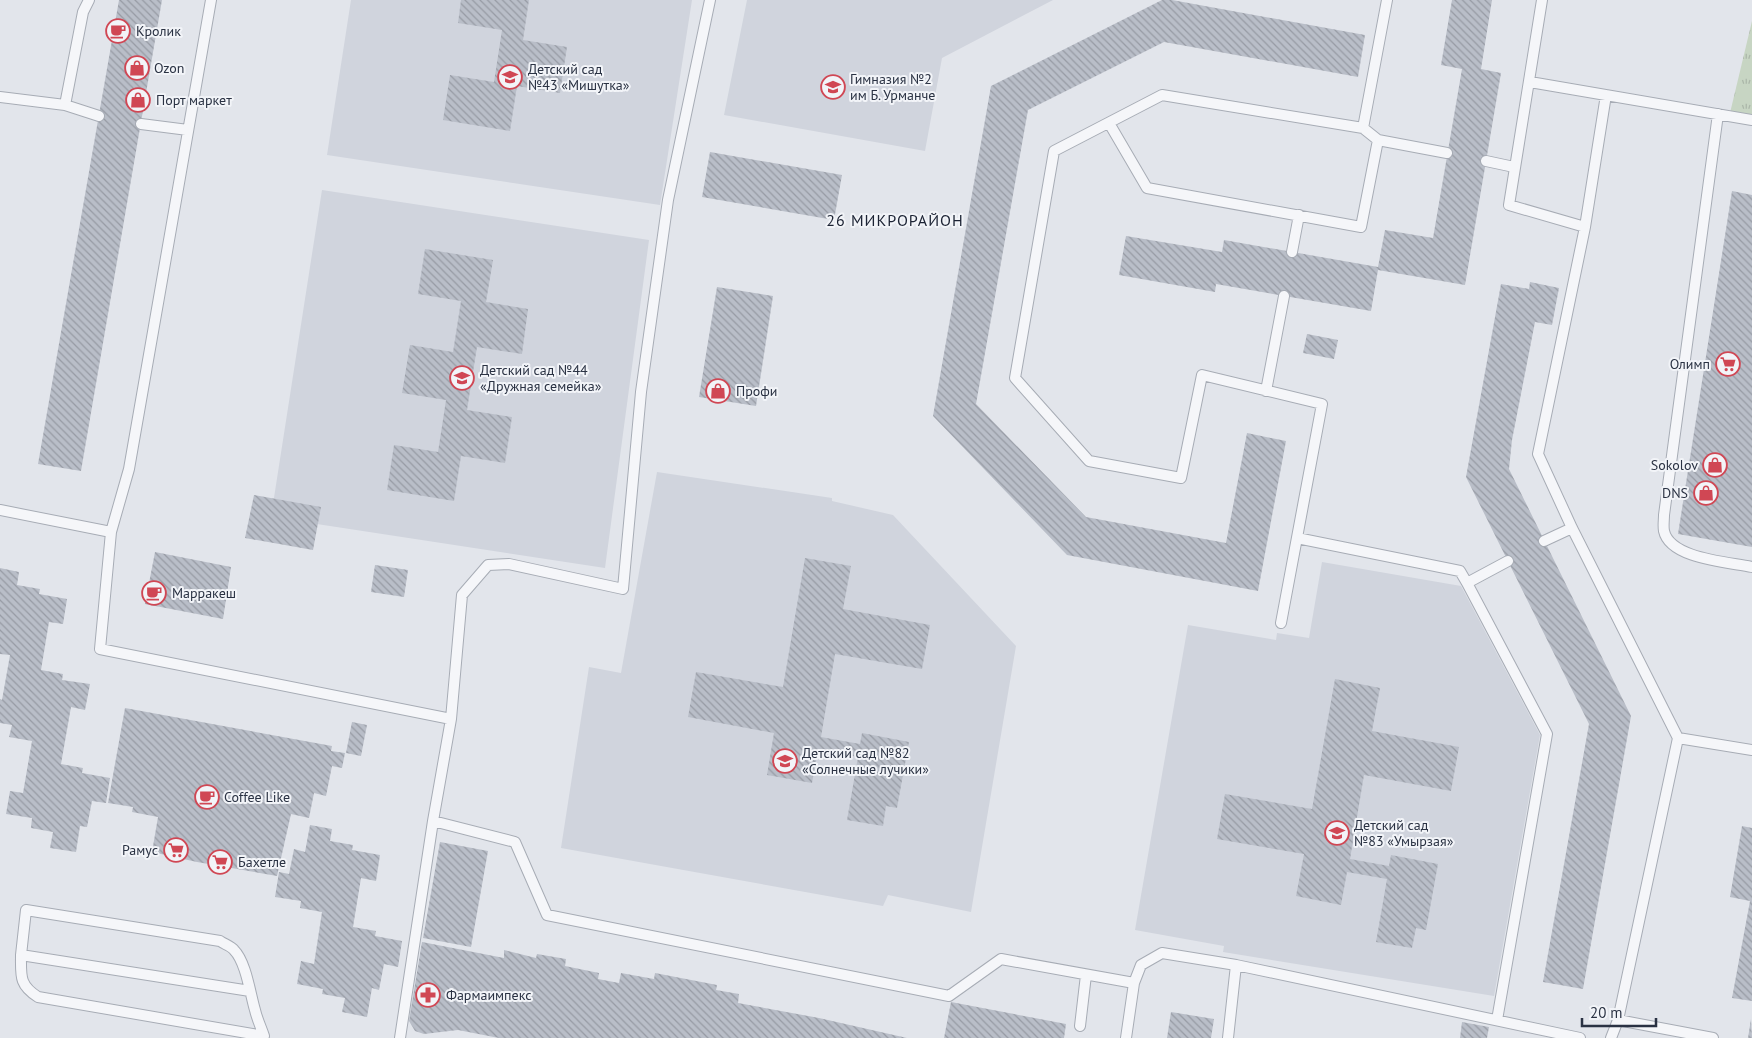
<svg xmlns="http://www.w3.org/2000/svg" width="1752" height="1038" font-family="'PT Sans',sans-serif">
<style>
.built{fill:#d0d4dd}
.grass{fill:url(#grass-tufts)}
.building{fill:url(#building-back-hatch)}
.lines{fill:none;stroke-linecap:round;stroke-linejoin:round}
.service-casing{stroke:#a7acb5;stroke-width:12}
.service{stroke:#f5f6f9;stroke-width:10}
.labels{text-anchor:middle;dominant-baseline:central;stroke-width:4;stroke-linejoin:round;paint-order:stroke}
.poi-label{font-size:14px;fill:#2a3243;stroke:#f2f4f8;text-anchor:start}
.quarter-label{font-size:16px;letter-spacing:1px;fill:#1c2334;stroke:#f2f4f8}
</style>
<defs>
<pattern id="grass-tufts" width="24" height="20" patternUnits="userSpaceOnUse" patternTransform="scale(1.25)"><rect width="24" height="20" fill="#c7d5c3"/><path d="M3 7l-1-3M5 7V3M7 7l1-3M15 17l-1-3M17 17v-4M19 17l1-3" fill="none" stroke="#abb7a9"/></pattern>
<pattern id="building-back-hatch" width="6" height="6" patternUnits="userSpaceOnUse" patternTransform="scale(1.25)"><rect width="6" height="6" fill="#b9bec8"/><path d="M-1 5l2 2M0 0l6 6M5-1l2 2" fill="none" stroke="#979ba4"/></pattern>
</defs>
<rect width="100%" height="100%" fill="#e2e5eb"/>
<!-- built -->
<path class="built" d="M 351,0 L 692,0 L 660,205 L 327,155 Z
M 747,0 L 1053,0 L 942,58 L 925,151 L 724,115 Z
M 322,190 L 649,240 L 605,568 L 271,517 Z
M 657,472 L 832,498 L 832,501 L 893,515 L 1016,646 L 971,912 L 888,895 L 883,906 L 561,848 L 589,667 L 621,673 Z
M 1322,562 L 1461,586 L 1540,735 L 1494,996 L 1223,952 L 1224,946 L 1135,930 L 1188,625 L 1276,640 L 1277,633 L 1309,638 Z"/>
<!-- grass -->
<path class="grass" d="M 1752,21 L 1752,116 L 1730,113 Z"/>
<!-- building -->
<path class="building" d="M 119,0 L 162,0 L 81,471 L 38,464 Z
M 461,0 L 529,0 L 523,40 L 567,47 L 560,93 L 517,86 L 510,131 L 443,120 L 450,75 L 494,82 L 502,30 L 458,23 Z
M 1162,0 L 1172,0 L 1365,35 L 1358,77 L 1164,42 L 1028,110 L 976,404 L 1086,517 L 1226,543 L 1247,433 L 1286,441 L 1258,591 L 1067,555 L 933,416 L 991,86 Z
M 1452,0 L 1492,0 L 1481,69 L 1501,73 L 1465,285 L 1378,270 L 1371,311 L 1216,284 L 1215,292 L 1119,275 L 1126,236 L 1222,252 L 1224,240 L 1378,267 L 1385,230 L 1433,238 L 1462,69 L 1441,65 Z
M 710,152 L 842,175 L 834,220 L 702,197 Z
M 1732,191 L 1752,195 L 1752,547 L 1678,534 Z
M 425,249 L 493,260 L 486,302 L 528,309 L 522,354 L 477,347 L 467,410 L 512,417 L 505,463 L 461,456 L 454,501 L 387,490 L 394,445 L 438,452 L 446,400 L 402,393 L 410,345 L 453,352 L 461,301 L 418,294 Z
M 1530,282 L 1559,288 L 1552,325 L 1535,322 L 1512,440 L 1509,469 L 1631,716 L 1583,989 L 1543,982 L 1589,724 L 1466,477 L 1501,284 L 1529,289 Z
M 717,287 L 773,296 L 756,406 L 699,397 Z
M 1307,334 L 1338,340 L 1334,359 L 1303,353 Z
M 254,495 L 321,507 L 313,550 L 245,538 Z
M 155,552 L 231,567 L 223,619 L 145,604 Z
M 805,558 L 851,566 L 843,609 L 930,625 L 922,669 L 835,654 L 821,737 L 860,744 L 862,733 L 909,742 L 897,808 L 886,806 L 883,826 L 847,820 L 858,757 L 818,750 L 812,783 L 767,775 L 774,733 L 688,717 L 696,672 L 783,687 Z
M 375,565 L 408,570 L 404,597 L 371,592 Z
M 0,568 L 19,572 L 17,585 L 40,589 L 39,594 L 67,599 L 63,624 L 49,622 L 41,670 L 63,674 L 62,680 L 90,684 L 85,710 L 71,707 L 61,764 L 83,768 L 82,773 L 110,778 L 106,803 L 92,801 L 87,827 L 80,826 L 76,852 L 50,848 L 53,832 L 31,828 L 32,818 L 6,814 L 10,791 L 23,793 L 32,741 L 9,737 L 12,725 L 0,723 L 0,699 L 2,700 L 10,655 L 0,654 Z
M 1335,679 L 1380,688 L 1372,731 L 1459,747 L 1451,791 L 1364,775 L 1350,859 L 1389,866 L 1391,855 L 1438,864 L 1426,930 L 1416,928 L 1412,948 L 1376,942 L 1387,879 L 1347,872 L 1341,905 L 1296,896 L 1304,854 L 1217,839 L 1225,794 L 1312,809 Z
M 125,708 L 332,746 L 331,751 L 345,753 L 342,768 L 332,766 L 326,796 L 314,793 L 309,818 L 291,814 L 277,876 L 197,862 L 152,852 L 158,817 L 132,812 L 133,807 L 108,803 Z
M 352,722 L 367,725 L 361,756 L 346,753 Z
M 310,825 L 332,829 L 330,841 L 353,845 L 352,850 L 380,855 L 376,881 L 361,878 L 353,927 L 376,931 L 375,936 L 402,941 L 398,967 L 384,964 L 379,990 L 372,988 L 367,1017 L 342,1012 L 345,998 L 322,994 L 323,989 L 297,984 L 301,961 L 314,964 L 322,912 L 300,908 L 301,901 L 275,897 L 279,872 L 289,874 L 294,849 L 305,852 Z
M 1742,826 L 1752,828 L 1752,1001 L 1732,998 L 1750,901 L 1730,897 Z
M 440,842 L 488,851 L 471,947 L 423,938 Z
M 422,942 L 504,958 L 504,950 L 536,958 L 537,954 L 566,959 L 565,966 L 599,973 L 598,979 L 619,983 L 621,973 L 654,979 L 655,973 L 717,985 L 716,990 L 739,994 L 738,1003 L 819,1018 L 907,1038 L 499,1038 L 458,1030 L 424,1034 L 415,1031 L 409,1021 Z
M 951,1002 L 1066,1024 L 1064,1038 L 944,1038 Z
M 1171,1012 L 1214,1019 L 1211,1038 L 1167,1038 Z
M 1751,1019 L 1752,1038 L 1748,1038 Z
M 1462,1022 L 1489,1027 L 1487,1038 L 1460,1038 Z"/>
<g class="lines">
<!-- service casing -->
<g class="service-casing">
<path id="service" d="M 1542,0 L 1509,205 L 1585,227 L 1538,454 L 1572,528 L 1678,738
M 1530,82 L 1752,120
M 0,97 L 65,105 L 99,116
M 65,105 L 83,12 L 89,0
M 1718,114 L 1664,515 C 1664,520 1663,526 1664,531 C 1670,559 1729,562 1752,567
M 1109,123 L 1147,188 L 1361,227 L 1378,140 L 1363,128
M 141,124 L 188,130
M 1378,140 L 1447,153
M 1486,161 L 1514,167
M 1585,227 L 1606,95
M 1292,252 L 1299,215
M 1266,391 L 1284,296
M 0,510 L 111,532 L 100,649 L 451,719 L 433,821 L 400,1038
M 111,532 L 129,469 L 211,0
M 1297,538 L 1460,571 L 1467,583
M 1544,541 L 1572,528
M 1281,623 L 1322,404 L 1202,375 L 1181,478 L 1089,461 L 1015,378 L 1054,151 L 1162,95 L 1363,128 L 1387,0
M 451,719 L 462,595 L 488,565 L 509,564 L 623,589 L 641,392 L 668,200 L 710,0
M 433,821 L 515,842 L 547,915 L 949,996 L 1001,959 L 1134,983
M 21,955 C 21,976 19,985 38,997 L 264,1036 C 261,1027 257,1019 255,1010 C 250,993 246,962 234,950 C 231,946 224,944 220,941 L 26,910 L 21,955 L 250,991
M 1236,965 L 1580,1038
M 1497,1020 L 1547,734 L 1467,583 L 1508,561
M 1618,1020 L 1713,1038
M 1080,1026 L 1086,975
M 1126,1038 L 1134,983 L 1141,965 L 1162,953 L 1236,965 L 1228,1038
M 1611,1038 L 1618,1020 L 1678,738 L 1752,750"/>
</g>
<!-- service -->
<use href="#service" class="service"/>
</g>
<!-- icons -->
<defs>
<g id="cafe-ring" transform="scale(1.25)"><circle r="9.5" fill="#f2f4f8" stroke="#d04754" stroke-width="1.5"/><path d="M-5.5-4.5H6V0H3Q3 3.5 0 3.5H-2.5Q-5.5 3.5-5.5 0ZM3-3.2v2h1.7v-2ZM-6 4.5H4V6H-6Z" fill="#d04754"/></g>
<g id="shop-ring" transform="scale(1.25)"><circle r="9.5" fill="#f2f4f8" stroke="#d04754" stroke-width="1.5"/><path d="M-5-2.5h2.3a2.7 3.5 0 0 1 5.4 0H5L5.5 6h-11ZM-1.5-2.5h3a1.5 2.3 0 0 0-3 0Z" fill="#d04754"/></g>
<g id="school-ring" transform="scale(1.25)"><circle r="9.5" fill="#f2f4f8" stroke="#d04754" stroke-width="1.5"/><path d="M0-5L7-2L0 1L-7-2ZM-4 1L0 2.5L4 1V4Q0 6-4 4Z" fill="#d04754"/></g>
<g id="supermarket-ring" transform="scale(1.25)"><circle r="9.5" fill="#f2f4f8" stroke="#d04754" stroke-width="1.5"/><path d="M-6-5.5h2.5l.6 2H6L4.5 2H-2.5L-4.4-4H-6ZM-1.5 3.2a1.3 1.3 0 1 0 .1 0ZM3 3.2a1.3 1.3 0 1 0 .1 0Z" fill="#d04754"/></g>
<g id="pharmacy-ring" transform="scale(1.25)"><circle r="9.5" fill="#f2f4f8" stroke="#d04754" stroke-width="1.5"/><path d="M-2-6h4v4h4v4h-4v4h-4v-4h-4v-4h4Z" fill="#d04754"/></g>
</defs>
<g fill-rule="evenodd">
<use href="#cafe-ring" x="118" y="31"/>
<use href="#shop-ring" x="137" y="68"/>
<use href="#school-ring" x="510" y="77"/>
<use href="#school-ring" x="833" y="87"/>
<use href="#shop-ring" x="138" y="100"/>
<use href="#supermarket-ring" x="1728" y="364"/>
<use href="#school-ring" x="462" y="378"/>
<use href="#shop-ring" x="718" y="391"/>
<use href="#shop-ring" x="1715" y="465"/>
<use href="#shop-ring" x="1706" y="493"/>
<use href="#cafe-ring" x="154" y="593"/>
<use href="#school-ring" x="785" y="761"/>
<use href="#cafe-ring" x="207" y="797"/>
<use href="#school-ring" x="1337" y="833"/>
<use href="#supermarket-ring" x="176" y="850"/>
<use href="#supermarket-ring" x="220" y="862"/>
<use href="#pharmacy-ring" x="428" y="995"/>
</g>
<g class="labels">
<!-- poi labels -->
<g class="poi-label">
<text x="136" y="31">Кролик</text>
<text x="154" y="68">Ozon</text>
<text x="528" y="69">Детский сад<tspan x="528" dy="16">№43 «Мишутка»</tspan></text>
<text x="850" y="79">Гимназия №2<tspan x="850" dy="16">им Б. Урманче</tspan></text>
<text x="156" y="100">Порт маркет</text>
<text x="1710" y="364" text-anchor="end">Олимп</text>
<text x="480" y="370">Детский сад №44<tspan x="480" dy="16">«Дружная семейка»</tspan></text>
<text x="736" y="391">Профи</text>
<text x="1698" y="465" text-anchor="end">Sokolov</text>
<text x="1688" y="493" text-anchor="end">DNS</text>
<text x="172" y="593">Марракеш</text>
<text x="802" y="753">Детский сад №82<tspan x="802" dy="16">«Солнечные лучики»</tspan></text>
<text x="224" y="797">Coffee Like</text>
<text x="1354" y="825">Детский сад<tspan x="1354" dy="16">№83 «Умырзая»</tspan></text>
<text x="158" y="850" text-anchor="end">Рамус</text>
<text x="238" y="862">Бахетле</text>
<text x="446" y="995">Фармаимпекс</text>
</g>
<!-- quarter labels -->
<g class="quarter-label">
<text x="895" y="220">26 МИКРОРАЙОН</text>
</g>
</g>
<!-- scale -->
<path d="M1582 1018v8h74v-8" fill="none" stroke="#2a3243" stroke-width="2.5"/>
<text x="1590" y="1018" font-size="15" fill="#2a3243" stroke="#f2f4f8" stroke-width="4" paint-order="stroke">20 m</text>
</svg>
